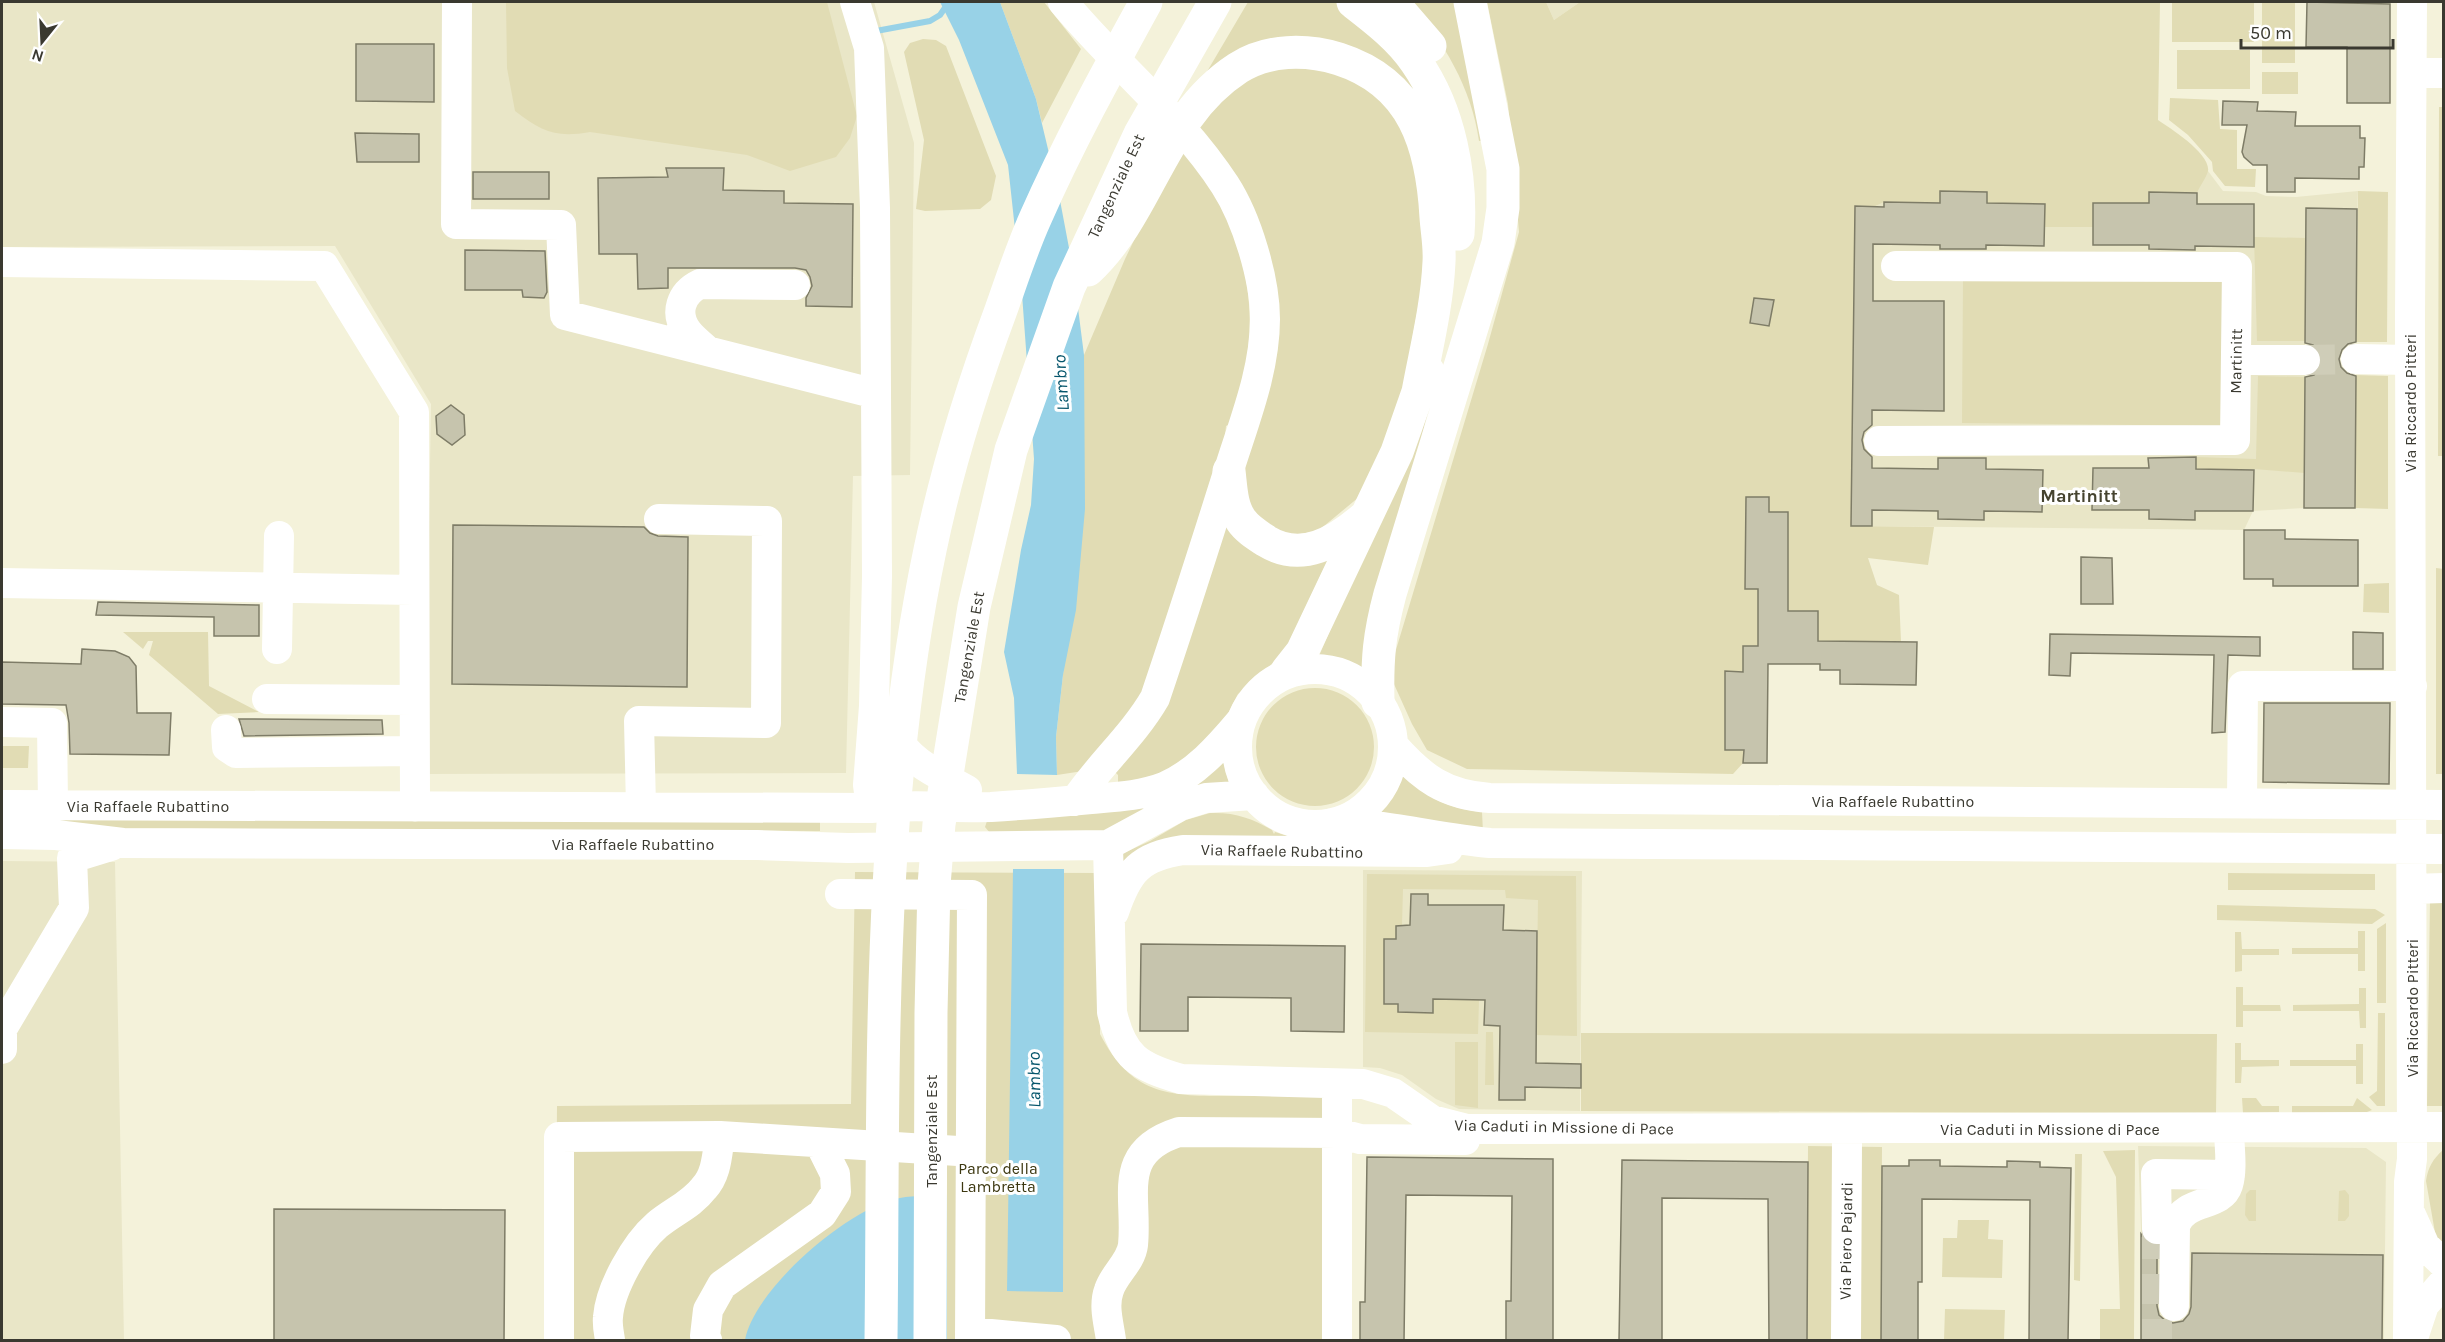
<svg xmlns="http://www.w3.org/2000/svg" width="2445" height="1342" font-family="Karla,sans-serif">
<style>
.built{fill:#e9e6c7}
.green{fill:#e1dcb4}
.water{fill:#98d2e7}
.lines{fill:none;stroke-linecap:round;stroke-linejoin:round}
.stream{stroke:#98d2e7;stroke-width:6}
.building{fill:#c6c4ad;stroke:#7e7c67;stroke-width:1.5}
.minor-tunnel{stroke:#cfcdb8;stroke-width:30;stroke-dasharray:30 15;stroke-linecap:butt}
.minor{stroke:#fff;stroke-width:30}
.highway{stroke:#fff;stroke-width:33}
.labels{text-anchor:middle;dominant-baseline:central;stroke-width:6;stroke-linejoin:round;paint-order:stroke}
.street-label{font-size:16px;fill:#3a3930;stroke:#fff}
.park-label{font-size:16px;fill:#3d3811;stroke:#fff}
.water-label{font-size:18px;font-style:italic;fill:#06566c;stroke:#fff}
.neighbourhood-label{font-size:18px;font-weight:bold;fill:#45432f;stroke:#fff}
</style>
<rect width="100%" height="100%" fill="#f4f2da"/>
<!-- built -->
<path class="built" d="M 2,2 L 874,2 L 914,143 L 910,475 L 853,476 L 846,773 L 425,774 L 431,404 L 335,246 L 2,247 Z
M 1546,2 L 1580,2 L 1554,20 Z
M 1853,171 L 2208,171 L 2223,191 L 2256,192 L 2266,196 L 2296,197 L 2358,191 L 2357,209 L 2306,209 L 2304,508 L 2253,511 L 2244,530 L 1851,526 Z
M 2,861 L 115,862 L 124,1340 L 2,1340 Z
M 1363,870 L 1582,871 L 1580,1111 L 1459,1109 L 1436,1099 L 1402,1075 L 1380,1068 L 1363,1067 Z
M 2138,1146 L 2366,1148 L 2386,1162 L 2384,1340 L 2141,1340 L 2141,1229 Z"/>
<!-- green -->
<path class="green" d="M 506,2 L 827,2 L 857,116 L 850,138 L 836,157 L 790,171 L 747,155 L 590,132 C 556,138 542,132 515,111 L 507,68 Z
M 1000,2 L 1044,2 L 1081,49 L 1042,123 L 1036,99 Z
M 1248,2 L 1338,2 L 1389,44 L 1424,106 L 1355,53 L 1205,75 Z
M 1408,2 L 1458,2 L 1487,140 L 1479,141 C 1472,89 1443,39 1408,2 Z
M 1487,2 L 1546,2 L 1554,20 L 1580,2 L 2160,2 L 2158,120 C 2170,128 2211,154 2208,171 C 2206,178 2200,186 2197,193 L 2150,192 L 2149,203 L 2094,203 L 2093,227 L 2044,227 L 2044,204 L 1987,203 L 1987,192 L 1940,191 L 1940,203 L 1884,202 L 1873,207 L 1855,207 L 1851,526 L 1934,527 L 1928,565 L 1868,558 L 1877,585 L 1899,595 L 1901,642 L 1818,649 L 1777,611 L 1788,512 L 1769,512 L 1746,497 L 1745,588 L 1758,589 L 1758,646 L 1743,672 L 1725,672 L 1725,750 L 1744,750 L 1743,763 L 1733,774 L 1467,769 L 1427,750 L 1412,724 L 1389,673 L 1488,344 L 1519,232 L 1508,104 Z
M 2172,2 L 2254,2 L 2254,42 L 2172,42 Z
M 2262,3 L 2295,3 L 2295,63 L 2262,63 Z
M 923,39 L 936,40 L 946,46 L 996,176 L 991,200 L 980,209 L 925,211 L 916,209 L 924,140 L 904,52 L 910,43 Z
M 2177,50 L 2250,50 L 2250,89 L 2177,89 Z
M 1292,62 L 1358,76 L 1410,129 L 1427,258 L 1399,412 L 1359,497 L 1318,531 L 1288,536 L 1255,518 L 1242,483 L 1271,298 L 1191,127 L 1228,86 Z
M 2262,72 L 2298,72 L 2298,94 L 2262,94 Z
M 2170,98 L 2218,100 L 2220,129 L 2237,130 L 2237,169 L 2256,169 L 2255,187 L 2225,186 L 2213,171 L 2212,162 L 2188,135 L 2169,120 Z
M 2439,107 L 2444,107 L 2443,456 L 2438,456 Z
M 1179,147 C 1189,159 1199,170 1208,183 C 1243,234 1257,303 1246,364 C 1242,384 1236,403 1232,423 L 1226,426 L 1224,447 L 1146,685 L 1133,710 L 1083,771 L 1057,775 L 1056,737 L 1063,675 L 1084,412 L 1084,355 L 1125,259 Z
M 2358,191 L 2388,192 L 2387,342 L 2356,342 Z
M 2254,237 L 2306,238 L 2305,341 L 2257,341 Z
M 1963,278 L 2223,281 L 2221,426 L 1962,423 Z
M 2356,375 L 2388,376 L 2388,509 L 2355,508 Z
M 2258,376 L 2305,377 L 2305,473 L 2254,469 L 2197,469 L 2196,457 L 2256,459 Z
M 1434,388 L 1363,669 L 1340,659 L 1319,656 Z
M 1229,517 L 1334,547 L 1284,653 L 1238,694 L 1224,721 L 1197,752 L 1156,778 L 1118,785 L 1118,775 L 1109,766 Z
M 2436,568 L 2444,569 L 2443,774 L 2436,774 Z
M 2389,583 L 2389,613 L 2363,612 L 2364,584 Z
M 123,632 L 208,632 L 209,686 L 259,712 L 218,714 L 149,655 L 153,641 L 148,641 L 143,649 Z
M1256 747a59 59 0 1 1 118 0a59 59 0 1 1-118 0Z
M 2,746 L 29,746 L 28,768 L 2,768 Z
M 1222,757 L 1229,783 L 1193,788 Z
M 1402,775 C 1429,798 1446,808 1482,812 L 1483,832 L 1380,812 L 1394,793 Z
M 1154,807 L 1108,831 L 990,833 L 985,827 L 987,821 Z
M 1210,813 C 1234,812 1252,818 1272,830 L 1274,834 L 1275,832 L 1294,838 L 1113,866 L 1119,855 L 1150,841 L 1186,820 Z
M 2,817 L 820,821 L 820,831 L 2,828 Z
M 855,872 L 1101,873 L 1100,1034 C 1133,1098 1172,1096 1236,1096 C 1267,1096 1298,1096 1329,1097 L 1346,1340 L 555,1340 L 557,1106 L 851,1104 Z
M 2228,873 L 2375,874 L 2375,890 L 2228,890 Z
M 1367,874 L 1576,876 L 1577,1036 L 1536,1035 L 1538,900 L 1506,898 L 1505,890 L 1403,889 L 1402,925 L 1396,926 L 1396,939 L 1384,939 L 1384,1004 L 1398,1004 L 1399,1012 L 1433,1013 L 1433,999 L 1479,1000 L 1478,1034 L 1365,1032 Z
M 2430,900 L 2443,900 L 2443,1106 L 2427,1106 Z
M 2217,905 L 2375,909 L 2385,915 L 2372,924 L 2217,920 Z
M 2386,923 L 2386,1003 L 2377,1003 L 2377,929 Z
M 2358,931 L 2365,931 L 2365,971 L 2358,971 L 2358,954 L 2292,954 L 2292,948 L 2358,948 Z
M 2235,932 L 2241,932 L 2242,949 L 2279,949 L 2279,955 L 2242,955 L 2242,971 L 2235,972 Z
M 2236,987 L 2243,987 L 2243,1005 L 2280,1005 L 2281,1011 L 2243,1011 L 2243,1027 L 2236,1027 Z
M 2359,988 L 2366,988 L 2366,1028 L 2360,1028 L 2359,1011 L 2293,1011 L 2293,1005 L 2359,1004 Z
M 2378,1013 L 2385,1013 L 2385,1106 L 2377,1106 L 2369,1097 L 2377,1091 Z
M 1486,1032 L 1493,1032 L 1494,1085 L 1485,1085 Z
M 1581,1033 L 2217,1034 L 2216,1113 L 1581,1111 Z
M 1455,1042 L 1478,1042 L 1478,1108 L 1455,1105 Z
M 2235,1043 L 2241,1043 L 2241,1060 L 2279,1060 L 2279,1066 L 2242,1067 L 2241,1083 L 2235,1083 Z
M 2356,1044 L 2363,1044 L 2363,1084 L 2356,1084 L 2356,1066 L 2290,1066 L 2290,1060 L 2356,1060 Z
M 2242,1098 L 2256,1098 L 2262,1106 L 2279,1106 L 2279,1112 L 2243,1113 Z
M 2357,1098 L 2372,1110 L 2367,1112 L 2292,1113 L 2292,1106 L 2353,1106 Z
M 1808,1146 L 1882,1147 L 1881,1340 L 1807,1340 Z
M 2135,1150 L 2134,1340 L 2100,1340 L 2100,1309 L 2120,1309 L 2116,1177 L 2103,1151 Z
M 2443,1150 L 2443,1251 L 2437,1244 L 2426,1181 C 2428,1167 2433,1159 2443,1150 Z
M 2075,1154 L 2082,1154 L 2080,1281 L 2074,1280 Z
M 2250,1190 L 2256,1190 L 2256,1221 L 2249,1221 L 2245,1215 L 2246,1194 Z
M 2345,1190 L 2349,1195 L 2349,1216 L 2345,1221 L 2338,1221 L 2339,1191 Z
M 1958,1220 L 1989,1220 L 1988,1239 L 2003,1240 L 2002,1278 L 1942,1277 L 1943,1238 L 1957,1238 Z
M 1945,1309 L 2005,1310 L 2004,1340 L 1944,1340 Z"/>
<!-- water -->
<path class="water" d="M 940,2 L 1000,2 L 1036,99 L 1059,195 L 1073,269 L 1084,355 L 1085,509 L 1076,610 L 1063,675 L 1056,737 L 1057,775 L 1017,774 L 1014,698 L 1004,652 L 1021,550 L 1031,505 L 1034,459 L 1022,294 L 1008,165 L 959,40 Z
M 1013,869 L 1064,869 L 1063,1292 L 1007,1291 Z
M 947,1195 L 947,1340 L 745,1340 C 754,1289 849,1207 900,1198 C 915,1195 932,1196 947,1195 Z"/>
<g class="lines">
<!-- stream -->
<path class="stream" d="M 876,31 L 930,21 L 940,15 L 949,2"/>
</g>
<!-- building -->
<path class="building" d="M 2307,2 L 2390,4 L 2390,103 L 2347,103 L 2347,47 L 2306,47 Z
M 356,44 L 434,44 L 434,102 L 356,101 Z
M 2223,101 L 2258,102 L 2257,111 L 2296,112 L 2295,126 L 2360,126 L 2360,138 L 2365,138 L 2364,167 L 2359,167 L 2359,179 L 2295,178 L 2295,192 L 2267,192 L 2267,165 L 2253,165 L 2244,157 L 2242,152 L 2247,125 L 2222,125 Z
M 355,133 L 419,134 L 419,162 L 357,162 Z
M 666,168 L 724,168 L 723,190 L 784,191 L 784,203 L 853,204 L 852,307 L 806,306 L 806,298 L 812,286 L 810,277 L 806,270 L 795,268 L 668,268 L 668,288 L 638,289 L 637,254 L 599,254 L 598,178 L 668,177 Z
M 473,172 L 549,172 L 549,199 L 473,199 Z
M 1940,191 L 1987,192 L 1987,203 L 2045,204 L 2044,246 L 1986,245 L 1986,249 L 1940,249 L 1940,245 L 1873,244 L 1873,301 L 1944,301 L 1944,411 L 1872,410 L 1872,425 L 1864,432 L 1862,440 L 1864,449 L 1872,457 L 1872,468 L 1938,469 L 1938,458 L 1986,458 L 1986,469 L 2043,470 L 2042,512 L 1984,511 L 1984,520 L 1938,519 L 1938,511 L 1872,510 L 1872,526 L 1851,526 L 1855,206 L 1884,207 L 1884,202 L 1940,203 Z
M 2149,192 L 2197,193 L 2197,204 L 2254,204 L 2254,247 L 2195,246 L 2195,250 L 2149,249 L 2149,245 L 2093,245 L 2093,203 L 2149,203 Z
M 2306,208 L 2357,209 L 2356,342 L 2348,344 L 2342,350 L 2339,359 L 2341,367 L 2347,373 L 2356,376 L 2355,508 L 2304,508 L 2305,377 L 2314,375 L 2320,368 L 2322,361 L 2320,351 L 2313,345 L 2305,343 Z
M 465,250 L 545,251 L 547,292 L 544,298 L 523,297 L 522,290 L 465,290 Z
M 1754,298 L 1774,300 L 1769,326 L 1750,323 Z
M 451,405 L 464,415 L 465,435 L 452,445 L 437,434 L 436,416 Z
M 2196,457 L 2196,469 L 2254,470 L 2253,511 L 2195,511 L 2195,520 L 2149,519 L 2149,510 L 2092,510 L 2093,468 L 2149,468 L 2148,458 Z
M 1746,497 L 1769,497 L 1769,512 L 1788,512 L 1788,611 L 1818,611 L 1818,641 L 1917,642 L 1916,685 L 1840,684 L 1840,670 L 1820,670 L 1820,664 L 1768,664 L 1767,763 L 1743,763 L 1744,750 L 1725,750 L 1725,671 L 1743,672 L 1743,646 L 1758,646 L 1758,589 L 1745,589 Z
M 453,525 L 644,527 L 650,533 L 658,536 L 688,537 L 687,687 L 452,684 Z
M 2244,530 L 2285,530 L 2285,539 L 2358,540 L 2358,586 L 2273,586 L 2273,579 L 2244,579 Z
M 2081,557 L 2112,558 L 2113,604 L 2081,604 Z
M 98,602 L 259,605 L 259,636 L 214,636 L 214,617 L 96,615 Z
M 2353,632 L 2383,633 L 2383,669 L 2353,669 Z
M 2050,634 L 2260,637 L 2260,656 L 2228,655 L 2225,732 L 2212,733 L 2214,655 L 2071,653 L 2070,676 L 2049,675 Z
M 82,649 L 115,651 L 129,657 L 136,666 L 137,713 L 171,713 L 169,755 L 70,754 L 69,723 L 66,705 L 2,704 L 2,662 L 81,664 Z
M 2264,703 L 2390,703 L 2389,784 L 2263,782 Z
M 239,719 L 382,720 L 383,734 L 244,736 Z
M 1411,894 L 1428,894 L 1428,905 L 1504,905 L 1503,930 L 1537,931 L 1536,1063 L 1581,1064 L 1581,1088 L 1525,1087 L 1525,1100 L 1499,1100 L 1500,1026 L 1484,1025 L 1485,1000 L 1433,999 L 1433,1013 L 1398,1012 L 1398,1004 L 1384,1004 L 1384,939 L 1396,939 L 1396,926 L 1410,925 Z
M 1141,944 L 1345,946 L 1344,1032 L 1291,1031 L 1291,998 L 1188,997 L 1188,1031 L 1140,1031 Z
M 1367,1157 L 1553,1159 L 1553,1341 L 1506,1341 L 1506,1301 L 1511,1301 L 1512,1196 L 1406,1195 L 1404,1341 L 1360,1341 L 1360,1302 L 1365,1302 Z
M 1622,1160 L 1808,1162 L 1807,1341 L 1769,1341 L 1768,1199 L 1662,1198 L 1662,1341 L 1619,1341 Z
M 1909,1160 L 1940,1160 L 1940,1166 L 2007,1167 L 2007,1161 L 2040,1162 L 2040,1167 L 2071,1168 L 2068,1341 L 2029,1341 L 2030,1200 L 1922,1199 L 1922,1282 L 1918,1282 L 1918,1341 L 1881,1341 L 1882,1166 L 1909,1166 Z
M 274,1209 L 505,1210 L 504,1341 L 274,1341 Z
M 2141,1234 L 2148,1244 L 2157,1246 L 2157,1306 L 2159,1315 L 2166,1321 L 2173,1323 L 2183,1321 L 2189,1314 L 2191,1307 L 2192,1253 L 2383,1255 L 2382,1341 L 2141,1341 Z"/>
<g class="lines">
<!-- minor-tunnel -->
<path class="minor-tunnel" d="M 2305,360 L 2356,359
M 2157,1229 L 2157,1340"/>
<!-- minor -->
<path class="minor" d="M 457,2 L 456,224 L 561,225 L 565,315 L 876,394
M 855,2 L 869,48 L 875,208 L 877,576 L 874,706 L 868,785 L 871,808
M 1063,2 C 1115,65 1181,117 1225,185 C 1247,219 1265,279 1265,319 C 1265,372 1243,424 1228,473 C 1204,549 1180,624 1155,698 C 1133,736 1099,765 1075,801
M 2412,73 L 2444,73
M 2,262 L 324,266 L 414,412 L 415,807
M 708,351 C 701,345 692,338 687,331 C 674,313 681,293 700,284 L 795,285
M 2356,359 L 2410,360
M 2236,360 L 2305,360
M 1879,441 L 2235,440 L 2237,267 L 1896,266
M 2,583 L 414,590
M 277,649 L 279,536
M1237 747a78 78 0 1 1 156 0a78 78 0 1 1-156 0Z
M 267,699 L 414,700
M 2,722 L 52,723 L 53,805
M 226,730 L 227,747 L 236,753 L 414,751
M 890,731 C 915,766 931,770 967,790
M 1393,745 C 1422,778 1445,795 1490,798 L 2444,805
M 2242,803 L 2243,686 L 2412,686
M 2,805 L 871,808 C 911,804 951,808 991,807 C 1024,805 1058,802 1091,799 C 1115,797 1141,796 1164,787 C 1195,774 1219,747 1240,722
M 641,807 L 639,721 L 766,723 L 767,521 L 659,519
M 1332,823 C 1386,824 1437,838 1490,843 L 2444,849
M 2,834 L 56,835 L 123,843 L 757,845 L 848,848 L 1108,845 L 1180,806 L 1206,798 L 1254,795
M 1108,845 L 1112,1012 C 1122,1057 1139,1067 1181,1079 L 1363,1084 L 1393,1093 L 1432,1120 L 1467,1129 L 2444,1127
M 2412,889 L 2444,888
M 840,894 L 972,895 L 970,1340
M 1114,912 C 1128,870 1140,857 1183,850 L 1427,852 L 1448,849
M 2,1049 L 2,1029 L 74,908 L 72,858 L 111,846
M 2411,1215 L 2425,1246 L 2444,1264
M 2157,1229 L 2156,1174 L 2230,1175
M 2174,1306 L 2175,1225 C 2186,1198 2221,1208 2228,1185 C 2233,1168 2229,1146 2229,1129
M 970,1332 L 1056,1340
M 2414,1335 L 2424,1305 L 2444,1282
M 559,1340 L 559,1137 L 720,1136 L 958,1151 L 970,1155
M 610,1340 C 609,1333 607,1325 608,1317 C 610,1289 635,1244 657,1225 C 672,1212 691,1205 704,1188 C 717,1174 717,1154 720,1136
M 707,1340 L 705,1336 L 708,1310 L 722,1285 L 822,1214 L 836,1192 L 835,1174 L 820,1144
M 1111,1340 C 1109,1324 1103,1306 1109,1290 C 1114,1274 1131,1262 1133,1245 C 1138,1196 1115,1152 1179,1132 L 1338,1133 L 1360,1139 L 1465,1140
M 1337,1340 L 1337,1097
M 1846,1340 L 1847,1141
M 2408,1340 L 2409,1182 L 2412,1159 L 2410,318 L 2412,2"/>
<!-- highway -->
<path class="highway" d="M 1353,2 C 1375,19 1400,38 1416,62 C 1450,111 1462,176 1458,234
M 1392,2 L 1430,46
M 1088,270 C 1151,211 1161,118 1238,68 C 1268,49 1306,49 1339,59 C 1414,83 1432,146 1436,217 C 1437,232 1440,247 1439,262 C 1437,306 1426,349 1418,392
M 1229,471 C 1231,487 1231,506 1241,520 C 1247,529 1257,535 1266,541 C 1302,563 1336,542 1365,517
M 1287,671 L 1302,652 L 1397,452 L 1418,392 L 1428,371
M 1378,702 C 1377,659 1379,635 1390,594 L 1498,243 L 1503,208 L 1503,169 L 1470,2
M 881,1340 C 884,1079 876,807 930,550 C 947,468 972,388 1001,310 C 1012,279 1022,248 1035,219 C 1068,144 1107,73 1146,2
M 930,1340 L 931,1013 L 934,885 L 939,824 L 974,607 L 1011,450 L 1069,287 L 1140,134 L 1215,2"/>
</g>
<g class="labels">
<!-- street labels -->
<g class="street-label">
<text transform="translate(1116 186) rotate(-65)">Tangenziale Est</text>
<text transform="translate(2236 361) rotate(-89)">Martinitt</text>
<text transform="translate(2410 403) rotate(-90)">Via Riccardo Pitteri</text>
<text transform="translate(969 647) rotate(-80)">Tangenziale Est</text>
<text x="1893" y="801">Via Raffaele Rubattino</text>
<text x="148" y="806">Via Raffaele Rubattino</text>
<text x="633" y="844">Via Raffaele Rubattino</text>
<text transform="translate(1282 851) rotate(1)">Via Raffaele Rubattino</text>
<text transform="translate(2412 1008) rotate(-90)">Via Riccardo Pitteri</text>
<text transform="translate(1564 1127) rotate(1)">Via Caduti in Missione di Pace</text>
<text x="2050" y="1129">Via Caduti in Missione di Pace</text>
<text transform="translate(931 1131) rotate(-90)">Tangenziale Est</text>
<text transform="translate(1846 1241) rotate(-89)">Via Piero Pajardi</text>
</g>
<!-- park labels -->
<g class="park-label">
<text x="998" y="1168">Parco della<tspan x="998" dy="18">Lambretta</tspan></text>
</g>
<!-- water labels -->
<g class="water-label">
<text transform="translate(1061 383) rotate(-94)">Lambro</text>
<text transform="translate(1034 1080) rotate(-91)">Lambro</text>
</g>
<!-- neighbourhood labels -->
<g class="neighbourhood-label">
<text x="2079" y="496">Martinitt</text>
</g>
</g>
<!-- border -->
<rect width="2445" height="1342" fill="none" stroke="#3a3930" stroke-width="6"/>
<!-- north arrow -->
<g transform="translate(42 42) rotate(198)" stroke="#ffffff" stroke-width="4.5" paint-order="stroke">
<path d="M0-4.5L10 22L0 15L-10 22Z" fill="#3a3930"/>
<text y="-9" font-size="16" font-weight="bold" text-anchor="middle" fill="#3a3930">N</text>
</g>
<!-- scale -->
<path d="M2241 39v9h152v-9" fill="none" stroke="#3a3930" stroke-width="3"/>
<text x="2250" y="39" font-size="18" fill="#3a3930" stroke="#ffffff" stroke-width="4.5" paint-order="stroke">50 m</text>
</svg>
